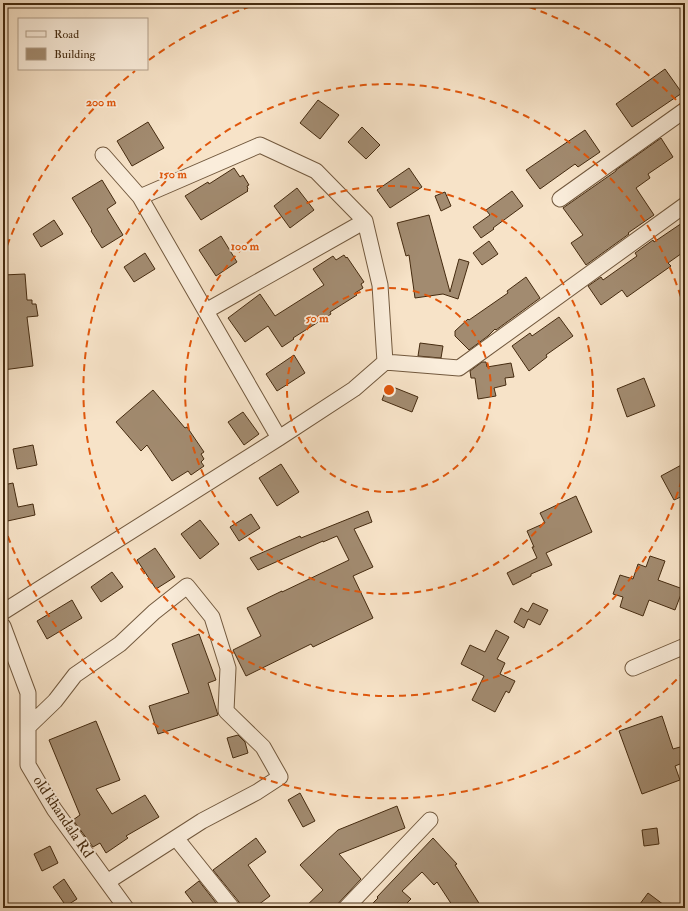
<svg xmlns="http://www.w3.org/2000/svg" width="688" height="911" font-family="'IM FELL Double Pica',serif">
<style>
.building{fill:#a28b70;stroke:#452b10}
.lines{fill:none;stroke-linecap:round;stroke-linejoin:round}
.minor-casing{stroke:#72593e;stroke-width:17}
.minor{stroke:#faeddb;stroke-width:15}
.ring{fill:none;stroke:#e0570c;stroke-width:2;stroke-dasharray:7 5}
.labels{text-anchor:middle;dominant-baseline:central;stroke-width:3.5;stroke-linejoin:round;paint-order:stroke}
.street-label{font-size:15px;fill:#452b10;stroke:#faeddb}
.centre{fill:#e0570c;stroke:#faeddb;stroke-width:2}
.ring-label{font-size:12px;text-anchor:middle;font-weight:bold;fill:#e0570c;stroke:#faeddb;stroke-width:3.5;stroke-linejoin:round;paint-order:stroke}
</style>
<rect width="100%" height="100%" fill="#f7e3c8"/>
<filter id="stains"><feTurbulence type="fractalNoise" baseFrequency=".005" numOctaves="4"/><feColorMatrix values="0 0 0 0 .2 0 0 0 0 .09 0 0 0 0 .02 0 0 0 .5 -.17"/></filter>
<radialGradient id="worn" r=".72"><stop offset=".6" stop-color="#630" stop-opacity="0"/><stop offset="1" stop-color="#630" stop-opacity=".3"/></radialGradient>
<!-- building -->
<path class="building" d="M 665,69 L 682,93 L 632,127 L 616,104 Z
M 318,100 L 339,115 L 320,139 L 300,123 Z
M 148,122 L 164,148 L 132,166 L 117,141 Z
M 362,127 L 380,145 L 366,159 L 348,142 Z
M 585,130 L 600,152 L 578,167 L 575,164 L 540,189 L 526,170 Z
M 661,138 L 673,157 L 648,174 L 650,178 L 636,188 L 654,215 L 628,233 L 629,234 L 586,265 L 571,243 L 583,235 L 563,208 L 616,171 L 616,170 Z
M 234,168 L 240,177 L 243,175 L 249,185 L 247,186 L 248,189 L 247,190 L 248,191 L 201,220 L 185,196 L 208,182 L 209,184 Z
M 409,168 L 422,187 L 390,208 L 377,190 Z
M 102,180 L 116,203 L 107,209 L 123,235 L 102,248 L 91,231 L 92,230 L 72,198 Z
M 297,188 L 314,210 L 290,228 L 274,206 Z
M 512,191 L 523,206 L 493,228 L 494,229 L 481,238 L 473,227 L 490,215 L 486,210 Z
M 445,192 L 451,206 L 441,211 L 435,196 Z
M 429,215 L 450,292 L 459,259 L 469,262 L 458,299 L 443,294 L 415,298 L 409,255 L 406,256 L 397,223 Z
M 54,220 L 63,234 L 41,247 L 33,234 Z
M 685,221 L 685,251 L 668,263 L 671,266 L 627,297 L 622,290 L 601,305 L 588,286 L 601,277 L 603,280 L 637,256 L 635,253 L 653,240 L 654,242 Z
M 221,236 L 237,262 L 216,276 L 199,250 Z
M 489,241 L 498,254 L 482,265 L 473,253 Z
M 145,253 L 155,269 L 134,282 L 124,267 Z
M 344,255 L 346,258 L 347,257 L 364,282 L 361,284 L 363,288 L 355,293 L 357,295 L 330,312 L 331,314 L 293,338 L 294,339 L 282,347 L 268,326 L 245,342 L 228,318 L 260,294 L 275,316 L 324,285 L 313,269 L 333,256 L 336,260 Z
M 25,274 L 27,300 L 32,300 L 32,304 L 36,304 L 38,316 L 27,317 L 33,366 L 3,370 L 3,312 L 6,312 L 3,275 Z
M 526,277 L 540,298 L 496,330 L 495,329 L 488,336 L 469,350 L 455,336 L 455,331 L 468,319 L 469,320 L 508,293 L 507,291 Z
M 559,317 L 573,336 L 546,355 L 547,357 L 529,371 L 512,346 L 530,333 L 532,336 Z
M 420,343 L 443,346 L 441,358 L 418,356 Z
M 294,355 L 305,373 L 277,391 L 266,374 Z
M 482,362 L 486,362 L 487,367 L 511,363 L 514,377 L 505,378 L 506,385 L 494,388 L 496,396 L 478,399 L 475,378 L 471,378 L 470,371 Z
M 644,378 L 655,406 L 627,417 L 617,389 Z
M 388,385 L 418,397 L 412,412 L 382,400 Z
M 153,390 L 185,428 L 187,427 L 204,452 L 201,454 L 204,459 L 201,462 L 204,466 L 191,475 L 188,471 L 172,481 L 147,445 L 141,451 L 116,422 Z
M 243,412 L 259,434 L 244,445 L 228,422 Z
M 33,445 L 37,465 L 17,469 L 13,449 Z
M 685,463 L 685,495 L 674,500 L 661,476 Z
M 281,464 L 299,492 L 277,506 L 259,478 Z
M 13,483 L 18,507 L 33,504 L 35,515 L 3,522 L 3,485 Z
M 576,496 L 592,532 L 546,553 L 552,565 L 531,574 L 531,576 L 513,585 L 507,573 L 537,558 L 532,547 L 534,547 L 527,531 L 545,523 L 540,513 Z
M 368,511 L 372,522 L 354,529 L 373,567 L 353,576 L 373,618 L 313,647 L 311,644 L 246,676 L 233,650 L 261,636 L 247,608 L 282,591 L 282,592 L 349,560 L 337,536 L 323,542 L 323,541 L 258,570 L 250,558 L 300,536 L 301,538 Z
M 251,514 L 260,528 L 239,541 L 230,527 Z
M 200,520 L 219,544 L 200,559 L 181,534 Z
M 155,548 L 175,577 L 156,589 L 137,560 Z
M 650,556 L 665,561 L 658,580 L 683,589 L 675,610 L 649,600 L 643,616 L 620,607 L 623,597 L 613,594 L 620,575 L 633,579 L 638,564 L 646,567 Z
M 112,572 L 123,587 L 101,602 L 91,587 Z
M 72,600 L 82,618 L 47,639 L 37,621 Z
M 533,603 L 548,610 L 540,625 L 528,619 L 524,628 L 514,622 L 521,608 L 528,612 Z
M 496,630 L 509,637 L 497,659 L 505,663 L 500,674 L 515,681 L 509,693 L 506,691 L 495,712 L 472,700 L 484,676 L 461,664 L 470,645 L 485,652 Z
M 199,634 L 216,680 L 208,683 L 218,715 L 158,734 L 149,706 L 189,693 L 172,644 Z
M 662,716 L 673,749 L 680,747 L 685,761 L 685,762 L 675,766 L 680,780 L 642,794 L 619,731 Z
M 96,721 L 120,780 L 96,789 L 112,814 L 145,795 L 159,817 L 126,836 L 128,838 L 106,853 L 100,843 L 93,847 L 73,820 L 80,815 L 49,740 Z
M 238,735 L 245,742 L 248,753 L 233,758 L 227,738 Z
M 300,793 L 315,821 L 303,827 L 288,800 Z
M 397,806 L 405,828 L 339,854 L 361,879 L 334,908 L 304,908 L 323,890 L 300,865 L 338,830 Z
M 657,828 L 659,844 L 644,846 L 642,830 Z
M 256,838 L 266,852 L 248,865 L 270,896 L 254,908 L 241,908 L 239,902 L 213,870 Z
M 433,838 L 457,864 L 455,865 L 482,908 L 454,908 L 437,882 L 434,885 L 422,872 L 402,891 L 411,899 L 402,908 L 368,908 L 378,898 L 377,897 Z
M 50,846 L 58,863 L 42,871 L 34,854 Z
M 64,879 L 77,899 L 66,906 L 53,887 Z
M 199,881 L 220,908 L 197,908 L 185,892 Z
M 648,893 L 668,908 L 637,908 Z"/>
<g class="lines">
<!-- minor casing -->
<g class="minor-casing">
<path id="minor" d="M 103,155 L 140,197 L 279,438
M 560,199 L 685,110
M 206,311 L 365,221
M 385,362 L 459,368 L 685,205
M 3,612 L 279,438 L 354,389 L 385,362 L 380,285 L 365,221 L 316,171 L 260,145 L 140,197
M 3,626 L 28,693 L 28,765 L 54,809 L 126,908
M 633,668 L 685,646
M 28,727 L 55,701 L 75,675 L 120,644 L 154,612 L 187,586 L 212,617 L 228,668 L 226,711 L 263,747 L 280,777 L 257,792 L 202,821 L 107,882
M 176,838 L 232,908
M 346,908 L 430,820"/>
</g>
<!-- minor -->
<use href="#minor" class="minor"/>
</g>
<!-- distance rings -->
<g class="ring">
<circle cx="389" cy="390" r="102"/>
<circle cx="389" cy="390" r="204"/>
<path d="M685 469A306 306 0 1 1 685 311"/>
<path d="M685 671A408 408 0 0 1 3 523M3 257A408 408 0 0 1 135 71M149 60A408 408 0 0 1 260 3M518 3A408 408 0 0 1 685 109"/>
</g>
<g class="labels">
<!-- street labels -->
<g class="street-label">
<text transform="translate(63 817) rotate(56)">old khandala Rd</text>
</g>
</g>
<circle cx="389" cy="390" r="6" class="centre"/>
<g class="ring-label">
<text x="101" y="106">200 m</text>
<text x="173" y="178">150 m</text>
<text x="245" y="250">100 m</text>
<text x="317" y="322">50 m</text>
</g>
<!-- margin -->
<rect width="688" height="911" fill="none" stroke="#f7e3c8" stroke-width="16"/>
<rect x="4" y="4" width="680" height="903" fill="none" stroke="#452b10" stroke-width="2"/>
<rect x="8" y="8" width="672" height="895" fill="none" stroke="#452b10"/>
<!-- legend -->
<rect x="18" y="18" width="130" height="52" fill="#faeddb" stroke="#b29f8a"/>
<rect x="26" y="31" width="20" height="6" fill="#faeddb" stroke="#b29f8a"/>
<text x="54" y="38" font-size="12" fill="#452b10">Road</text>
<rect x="26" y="48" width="20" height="12" fill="#a28b70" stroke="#b29f8a"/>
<text x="54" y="58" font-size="12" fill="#452b10">Building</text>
<rect width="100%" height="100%" filter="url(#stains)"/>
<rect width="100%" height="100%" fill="url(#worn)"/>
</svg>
